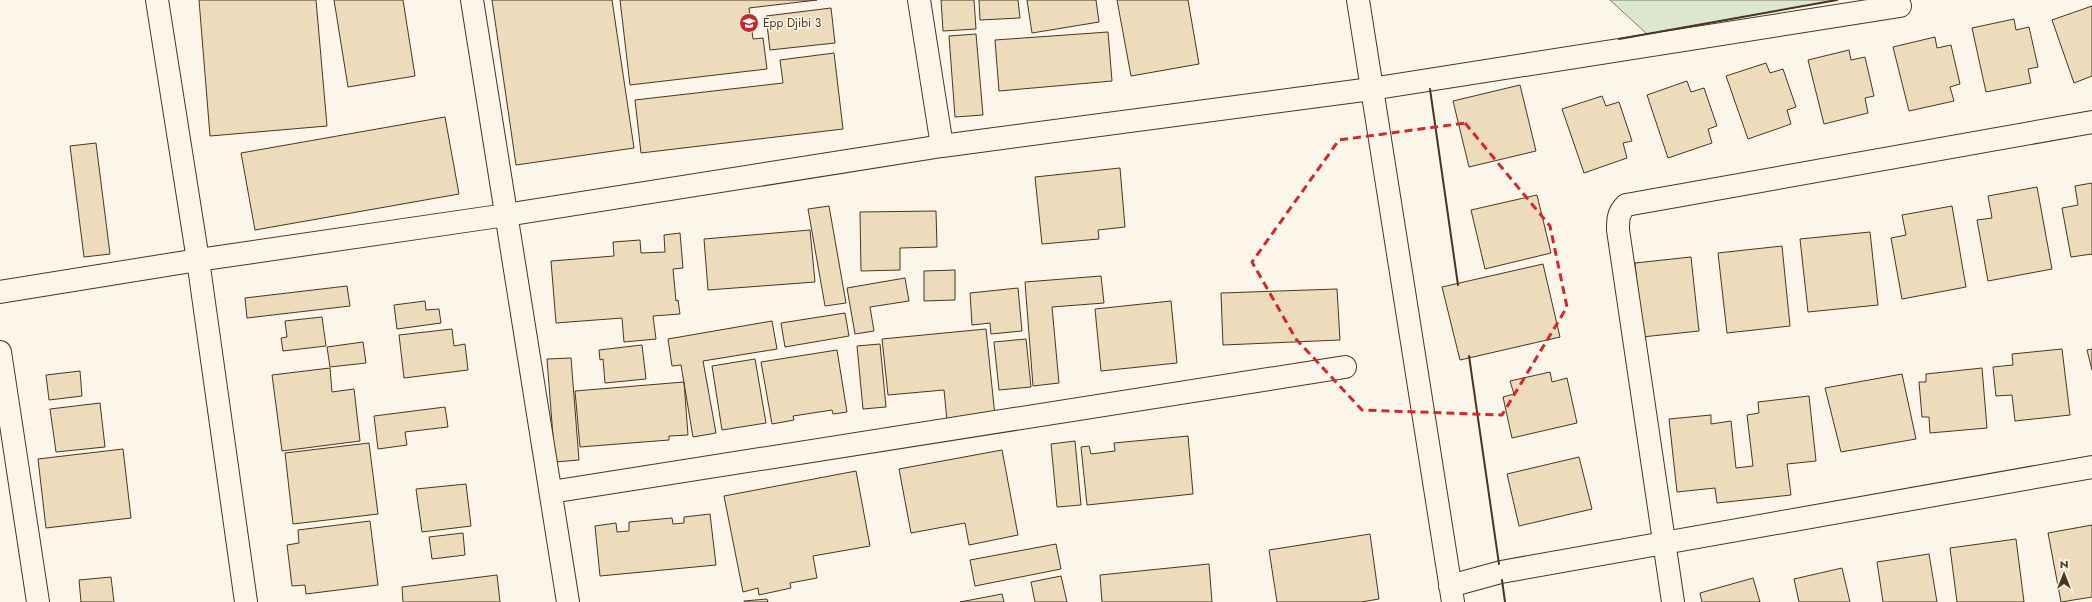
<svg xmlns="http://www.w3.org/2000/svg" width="2092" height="602" font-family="Jost,sans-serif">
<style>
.green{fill:#dce7d0;stroke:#887966}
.building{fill:#ecdcbc;stroke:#4a3520}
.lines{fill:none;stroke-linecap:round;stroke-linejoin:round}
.minor-casing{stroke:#4a3520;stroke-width:24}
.minor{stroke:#fbf6e9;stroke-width:22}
.wall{stroke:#4a3520;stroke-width:2}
.marked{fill:none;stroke:#d62828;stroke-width:3;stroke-dasharray:8 5;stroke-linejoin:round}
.labels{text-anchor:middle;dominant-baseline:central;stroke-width:3;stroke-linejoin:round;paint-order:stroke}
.poi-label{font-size:12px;fill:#4a3520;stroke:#fbf6e9;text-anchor:start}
</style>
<rect width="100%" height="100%" fill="#fbf6e9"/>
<!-- green -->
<path class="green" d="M 1610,0 L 1837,0 L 1647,34 Z"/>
<!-- building -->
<path class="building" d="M 199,0 L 316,0 L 327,126 L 210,136 Z
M 334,0 L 403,0 L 415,76 L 348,87 Z
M 492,0 L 612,0 L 634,148 L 516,165 Z
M 620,0 L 817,0 L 749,8 L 753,39 L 763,38 L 767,69 L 630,85 Z
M 941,0 L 974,0 L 976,29 L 943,31 Z
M 979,0 L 1018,0 L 1020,18 L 980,20 Z
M 1027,0 L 1096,0 L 1099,22 L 1032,33 Z
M 1117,0 L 1188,0 L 1199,64 L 1131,76 Z
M 2092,6 L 2092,76 L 2074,83 L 2052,20 Z
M 831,8 L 835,43 L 770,50 L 766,16 Z
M 2014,19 L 2016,30 L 2029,27 L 2038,67 L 2028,69 L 2031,83 L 1986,92 L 1972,28 Z
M 1108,32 L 1112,81 L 999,91 L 995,40 Z
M 976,34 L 983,115 L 955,117 L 949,36 Z
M 1935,37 L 1937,48 L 1951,45 L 1960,84 L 1950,87 L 1954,101 L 1909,111 L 1893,47 Z
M 1849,50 L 1851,60 L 1865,57 L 1874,96 L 1865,98 L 1868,113 L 1824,124 L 1808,60 Z
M 834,53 L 843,129 L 641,153 L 635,100 L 783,83 L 780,60 Z
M 1766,63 L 1770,73 L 1783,69 L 1796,107 L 1787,110 L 1791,124 L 1748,139 L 1726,76 Z
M 1687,81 L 1691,92 L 1704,88 L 1717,126 L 1708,129 L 1712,143 L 1668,158 L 1647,95 Z
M 1520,85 L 1536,151 L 1469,167 L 1453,101 Z
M 1602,96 L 1606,106 L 1619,102 L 1632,141 L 1623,143 L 1627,158 L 1584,173 L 1562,109 Z
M 445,117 L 459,194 L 255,230 L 241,153 Z
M 96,143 L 110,254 L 84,257 L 70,146 Z
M 1120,168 L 1125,227 L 1098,230 L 1099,239 L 1042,244 L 1035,177 Z
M 2092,183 L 2092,254 L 2071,257 L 2062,208 L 2078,205 L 2075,186 Z
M 2037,187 L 2052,269 L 1988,281 L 1977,220 L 1992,218 L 1988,196 Z
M 1537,195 L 1551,253 L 1485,269 L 1471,210 Z
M 829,206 L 846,303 L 825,306 L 808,209 Z
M 1952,206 L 1966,287 L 1902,299 L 1891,238 L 1906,235 L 1902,215 Z
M 936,211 L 937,247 L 900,248 L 900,270 L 861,271 L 860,212 Z
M 810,230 L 815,282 L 708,290 L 704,239 Z
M 1870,232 L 1878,305 L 1808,312 L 1800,239 Z
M 680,233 L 683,268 L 673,269 L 676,301 L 678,300 L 680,314 L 653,316 L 656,339 L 624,342 L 622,318 L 556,323 L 551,261 L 614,256 L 613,242 L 640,240 L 641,253 L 665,252 L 664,235 Z
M 1782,246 L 1790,326 L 1727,333 L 1718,253 Z
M 1691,257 L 1699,331 L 1642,337 L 1635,263 Z
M 1543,264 L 1560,337 L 1460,360 L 1442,287 Z
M 955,270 L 955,300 L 924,301 L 924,271 Z
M 1101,276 L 1104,303 L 1052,307 L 1059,383 L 1033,386 L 1025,282 Z
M 905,278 L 909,301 L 870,307 L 874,331 L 855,334 L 847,288 Z
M 347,286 L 350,306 L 247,318 L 245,298 Z
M 1018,288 L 1022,331 L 991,334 L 990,323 L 972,325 L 970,293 Z
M 1337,289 L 1340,340 L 1223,345 L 1221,293 Z
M 425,301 L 426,310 L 439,309 L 441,323 L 397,329 L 394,305 Z
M 1171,301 L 1177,363 L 1101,371 L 1095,309 Z
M 845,313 L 849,336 L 785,347 L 781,323 Z
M 322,317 L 326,346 L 283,351 L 281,338 L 287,337 L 285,321 Z
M 772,321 L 777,349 L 703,361 L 716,433 L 693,437 L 681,365 L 672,366 L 668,339 Z
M 452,329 L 454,346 L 465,344 L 468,370 L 404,378 L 399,335 Z
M 986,329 L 995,416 L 947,420 L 944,390 L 888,395 L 882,339 Z
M 1026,339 L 1031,387 L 999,390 L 994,342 Z
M 363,342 L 366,363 L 330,367 L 327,347 Z
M 880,344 L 886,407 L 863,409 L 857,346 Z
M 642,345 L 646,379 L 605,383 L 603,359 L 600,360 L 599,350 Z
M 2062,349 L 2070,415 L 2015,421 L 2012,395 L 1996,396 L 1993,367 L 2013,365 L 2012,354 Z
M 2092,349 L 2092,370 L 2087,350 Z
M 837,350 L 847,412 L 833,414 L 832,410 L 793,416 L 794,420 L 772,424 L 761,362 Z
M 571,358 L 579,460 L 555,462 L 547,359 Z
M 755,359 L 766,423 L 722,430 L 712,366 Z
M 330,368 L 332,392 L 354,389 L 360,441 L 282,451 L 272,375 Z
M 1982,368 L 1987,428 L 1930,433 L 1929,417 L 1922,417 L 1919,382 L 1926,382 L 1926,374 Z
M 80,371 L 82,396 L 49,400 L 46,375 Z
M 1550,372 L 1552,382 L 1567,378 L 1577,423 L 1512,438 L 1503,397 L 1514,394 L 1510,381 Z
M 1902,374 L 1916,439 L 1841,452 L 1825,388 Z
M 684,382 L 688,435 L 669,436 L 669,440 L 580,447 L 575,391 Z
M 1809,396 L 1816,461 L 1787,464 L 1791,495 L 1717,503 L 1715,488 L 1677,492 L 1669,419 L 1711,415 L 1711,424 L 1731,421 L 1736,468 L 1753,466 L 1747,415 L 1759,413 L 1758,402 Z
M 100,403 L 105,447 L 56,452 L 50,409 Z
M 445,407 L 448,427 L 405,432 L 407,445 L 378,449 L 374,416 Z
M 1188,436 L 1193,494 L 1087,505 L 1081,447 L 1089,446 L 1091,454 L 1115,451 L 1114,443 Z
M 1075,441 L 1081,505 L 1057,507 L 1051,444 Z
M 369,443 L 378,514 L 293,524 L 285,453 Z
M 123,449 L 131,518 L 46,528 L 38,459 Z
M 1002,450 L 1018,535 L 969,545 L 965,523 L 911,533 L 899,469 Z
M 1579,457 L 1592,509 L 1519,526 L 1507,474 Z
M 856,471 L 870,546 L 813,556 L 817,578 L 790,583 L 791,588 L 759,595 L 758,588 L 743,592 L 724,496 Z
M 466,484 L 471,526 L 422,532 L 416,489 Z
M 710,514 L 716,565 L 600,576 L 595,526 L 616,523 L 617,532 L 629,531 L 629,522 L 672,518 L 673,524 L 684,523 L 684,517 Z
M 370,521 L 378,585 L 306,594 L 305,585 L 292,586 L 287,545 L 299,543 L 298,530 Z
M 2092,525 L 2092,597 L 2061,602 L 2048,533 Z
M 463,533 L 465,555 L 432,559 L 429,537 Z
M 1370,534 L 1379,599 L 1361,602 L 1277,602 L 1269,550 Z
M 2016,539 L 2024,602 L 1957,602 L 1950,548 Z
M 1056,544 L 1061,569 L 975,586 L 970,560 Z
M 1929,554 L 1937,602 L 1883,602 L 1877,562 Z
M 1209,564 L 1212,602 L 1102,602 L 1100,575 Z
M 1842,568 L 1850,602 L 1799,602 L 1794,579 Z
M 497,575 L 500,602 L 403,602 L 402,587 Z
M 1061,576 L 1067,602 L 1035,602 L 1031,582 Z
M 111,577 L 114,602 L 81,602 L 79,580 Z
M 1753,578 L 1760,602 L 1702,602 L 1700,593 Z
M 1002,594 L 1004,602 L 960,602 Z
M 767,599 L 768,602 L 744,602 L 744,601 Z"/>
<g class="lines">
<!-- minor casing -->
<g class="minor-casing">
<path id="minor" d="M 157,0 L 198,260 L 246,602
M 472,0 L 568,602
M 919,0 L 942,146
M 1358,0 L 1453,602
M 0,292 L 198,260 L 506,215 L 942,146 L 1371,89 L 1900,6
M 0,352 L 38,602
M 551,492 L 1345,367
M 1450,586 L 1501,572 L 2092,467
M 1673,602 L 1618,230 C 1618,219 1618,213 1626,205 L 2092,122"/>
</g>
<!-- minor -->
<use href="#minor" class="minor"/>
<!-- wall -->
<path class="wall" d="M 1619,39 L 1837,0
M 1430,89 L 1458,285
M 1469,356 L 1499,564
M 1502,580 L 1505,602"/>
</g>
<!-- marked area -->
<path class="marked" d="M 1465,123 L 1550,226 L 1567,307 L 1502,415 L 1362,410 L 1296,339 L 1252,262 L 1339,140 Z"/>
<!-- icons -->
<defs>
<g id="school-disc" transform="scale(1)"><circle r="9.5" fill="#c62828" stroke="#fbf6e9"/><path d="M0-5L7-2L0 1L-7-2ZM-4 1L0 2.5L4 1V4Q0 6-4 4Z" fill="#fff"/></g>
</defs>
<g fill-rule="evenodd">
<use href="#school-disc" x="749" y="23"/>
</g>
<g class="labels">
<!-- poi labels -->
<g class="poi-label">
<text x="763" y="23">Epp Djibi 3</text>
</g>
</g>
<!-- north arrow -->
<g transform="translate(2064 574)" stroke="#fbf6e9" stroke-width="3" paint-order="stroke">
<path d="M0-3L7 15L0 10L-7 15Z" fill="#4a3520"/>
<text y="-6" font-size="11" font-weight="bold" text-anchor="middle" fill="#4a3520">N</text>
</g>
</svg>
